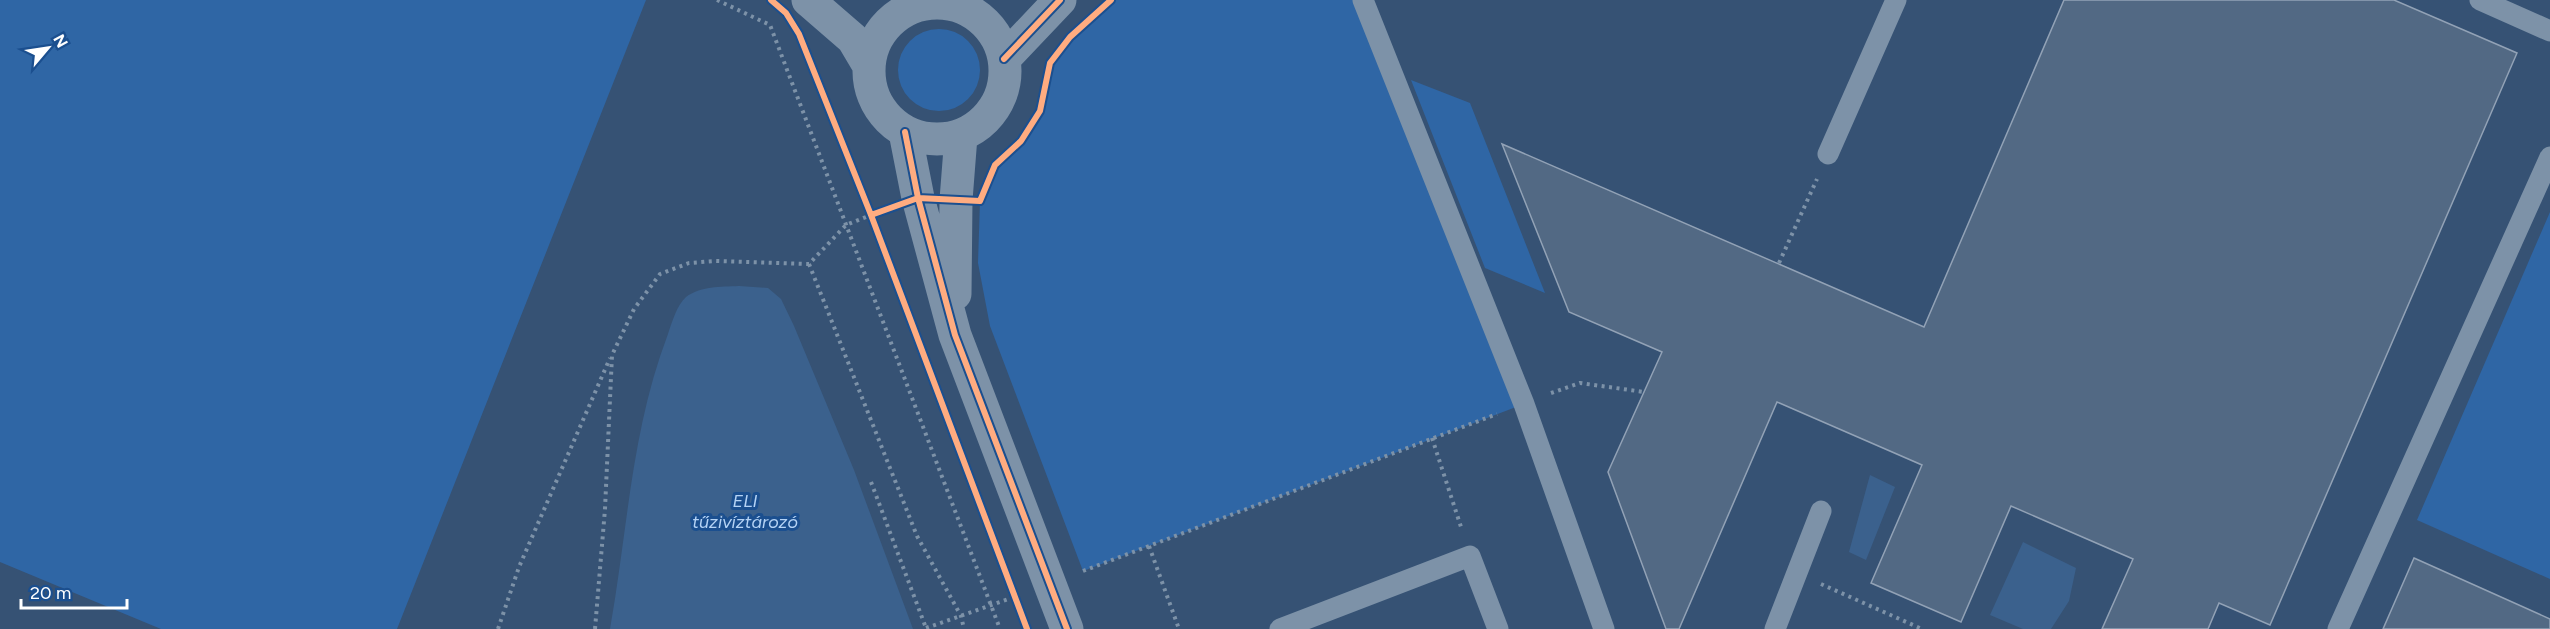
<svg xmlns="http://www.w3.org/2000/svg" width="2550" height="629" font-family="Figtree,sans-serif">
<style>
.green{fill:#2f66a5}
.water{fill:#3b618d}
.building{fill:#526984;stroke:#92a2b6;stroke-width:1.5}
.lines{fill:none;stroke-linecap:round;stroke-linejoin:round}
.path{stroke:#7d92a8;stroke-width:4;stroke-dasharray:3 4.5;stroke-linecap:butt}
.lane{stroke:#7d92a8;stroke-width:21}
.street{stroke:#7d92a8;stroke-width:33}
.cycleway-casing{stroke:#1b4f8f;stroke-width:10}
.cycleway{stroke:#ffac80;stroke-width:6}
.labels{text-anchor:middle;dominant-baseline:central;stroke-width:6;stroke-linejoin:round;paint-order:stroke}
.water-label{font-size:18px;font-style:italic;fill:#b5d3f5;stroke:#1b4f8f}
</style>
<rect width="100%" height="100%" fill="#365274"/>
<!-- green -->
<path class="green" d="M 0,0 L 646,0 L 397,629 L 161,629 L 0,562 Z
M 1111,0 L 1363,0 L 1524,404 L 1083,571 L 990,326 L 978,263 L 980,201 L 995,165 L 1021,141 L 1040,111 L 1050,63 L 1070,37 Z
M898 70a41 41 0 1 1 82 0a41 41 0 1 1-82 0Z
M 1411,80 L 1470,103 L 1545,293 L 1485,268 Z
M 2550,212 L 2550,579 L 2417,520 Z"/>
<!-- water -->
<path class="water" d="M 739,286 L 768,288 L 781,299 L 794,326 L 854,470 L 913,629 L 610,629 C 628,528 631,431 668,334 C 672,322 677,305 686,297 C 701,286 720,287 739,286 Z
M 1870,475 L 1895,487 L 1866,560 L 1849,552 Z
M 2023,542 L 2076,568 L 2069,601 L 2051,629 L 2023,629 L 1990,615 Z"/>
<!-- building -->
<path class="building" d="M 2064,0 L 2394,0 L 2517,53 L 2270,625 L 2219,603 L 2208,629 L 2102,629 L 2133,559 L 2011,506 L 1961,622 L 1871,583 L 1922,465 L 1777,402 L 1679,629 L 1666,629 L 1608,472 L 1662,352 L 1569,312 L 1502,144 L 1924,327 Z
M 2414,558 L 2550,619 L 2550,629 L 2383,629 Z"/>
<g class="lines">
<!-- path -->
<path class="path" d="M 717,0 L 770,25 L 1000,629
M 1779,263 L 1817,179
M 809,264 L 917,536 L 961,616 L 964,629
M 1551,393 L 1580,383 L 1644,392
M 1432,438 L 1462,530
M 871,482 L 926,628
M 1149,546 L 1179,629
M 1083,571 L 1497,414
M 1821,584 L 1922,629
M 926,628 L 1017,596
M 498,629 L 519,567 L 610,358
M 595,629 L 605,509 L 612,355 L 634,309 L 660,274 L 689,263 L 716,261 L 809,264 L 846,225 L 871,215"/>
<!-- lane -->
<path class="lane" d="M 1363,0 L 1524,404 L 1604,629
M 2480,0 L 2550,31
M 1828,154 L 1896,0
M 1280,629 L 1470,556 L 1498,629
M 1775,629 L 1821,511
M 2338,629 L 2550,157"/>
<!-- street -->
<path class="street" d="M 808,0 L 853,39 L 869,66
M869 71a68 68 0 1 1 136 0a68 68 0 1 1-136 0Z
M 1004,59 L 1060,0
M 905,132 L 918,198 L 955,335 L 1067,629
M 955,294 L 956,200 L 961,136"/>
<!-- cycleway casing -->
<g class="cycleway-casing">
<path id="cycleway" d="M 771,0 L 786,13 L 799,34 L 871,215 L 1027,629
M 1004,59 L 1060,0
M 905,132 L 918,198 L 955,335 L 1067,629
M 871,215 L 918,198 L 980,201 L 995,165 L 1021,141 L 1040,111 L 1050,63 L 1070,37 L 1111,0"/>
</g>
<!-- cycleway -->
<use href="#cycleway" class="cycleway"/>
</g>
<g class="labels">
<!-- water labels -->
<g class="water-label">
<text x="745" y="501">ELI<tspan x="745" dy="21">tűzivíztározó</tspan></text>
</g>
</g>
<!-- north arrow -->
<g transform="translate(48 48) rotate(61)" stroke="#1b4f8f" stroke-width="4.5" paint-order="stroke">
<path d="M0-4.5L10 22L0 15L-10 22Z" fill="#ffffff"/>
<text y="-9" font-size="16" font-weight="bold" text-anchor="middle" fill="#ffffff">N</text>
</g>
<!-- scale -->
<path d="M21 599v9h106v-9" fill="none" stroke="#ffffff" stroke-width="3"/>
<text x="30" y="599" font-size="18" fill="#ffffff" stroke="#1b4f8f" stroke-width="4.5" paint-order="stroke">20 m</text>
</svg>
